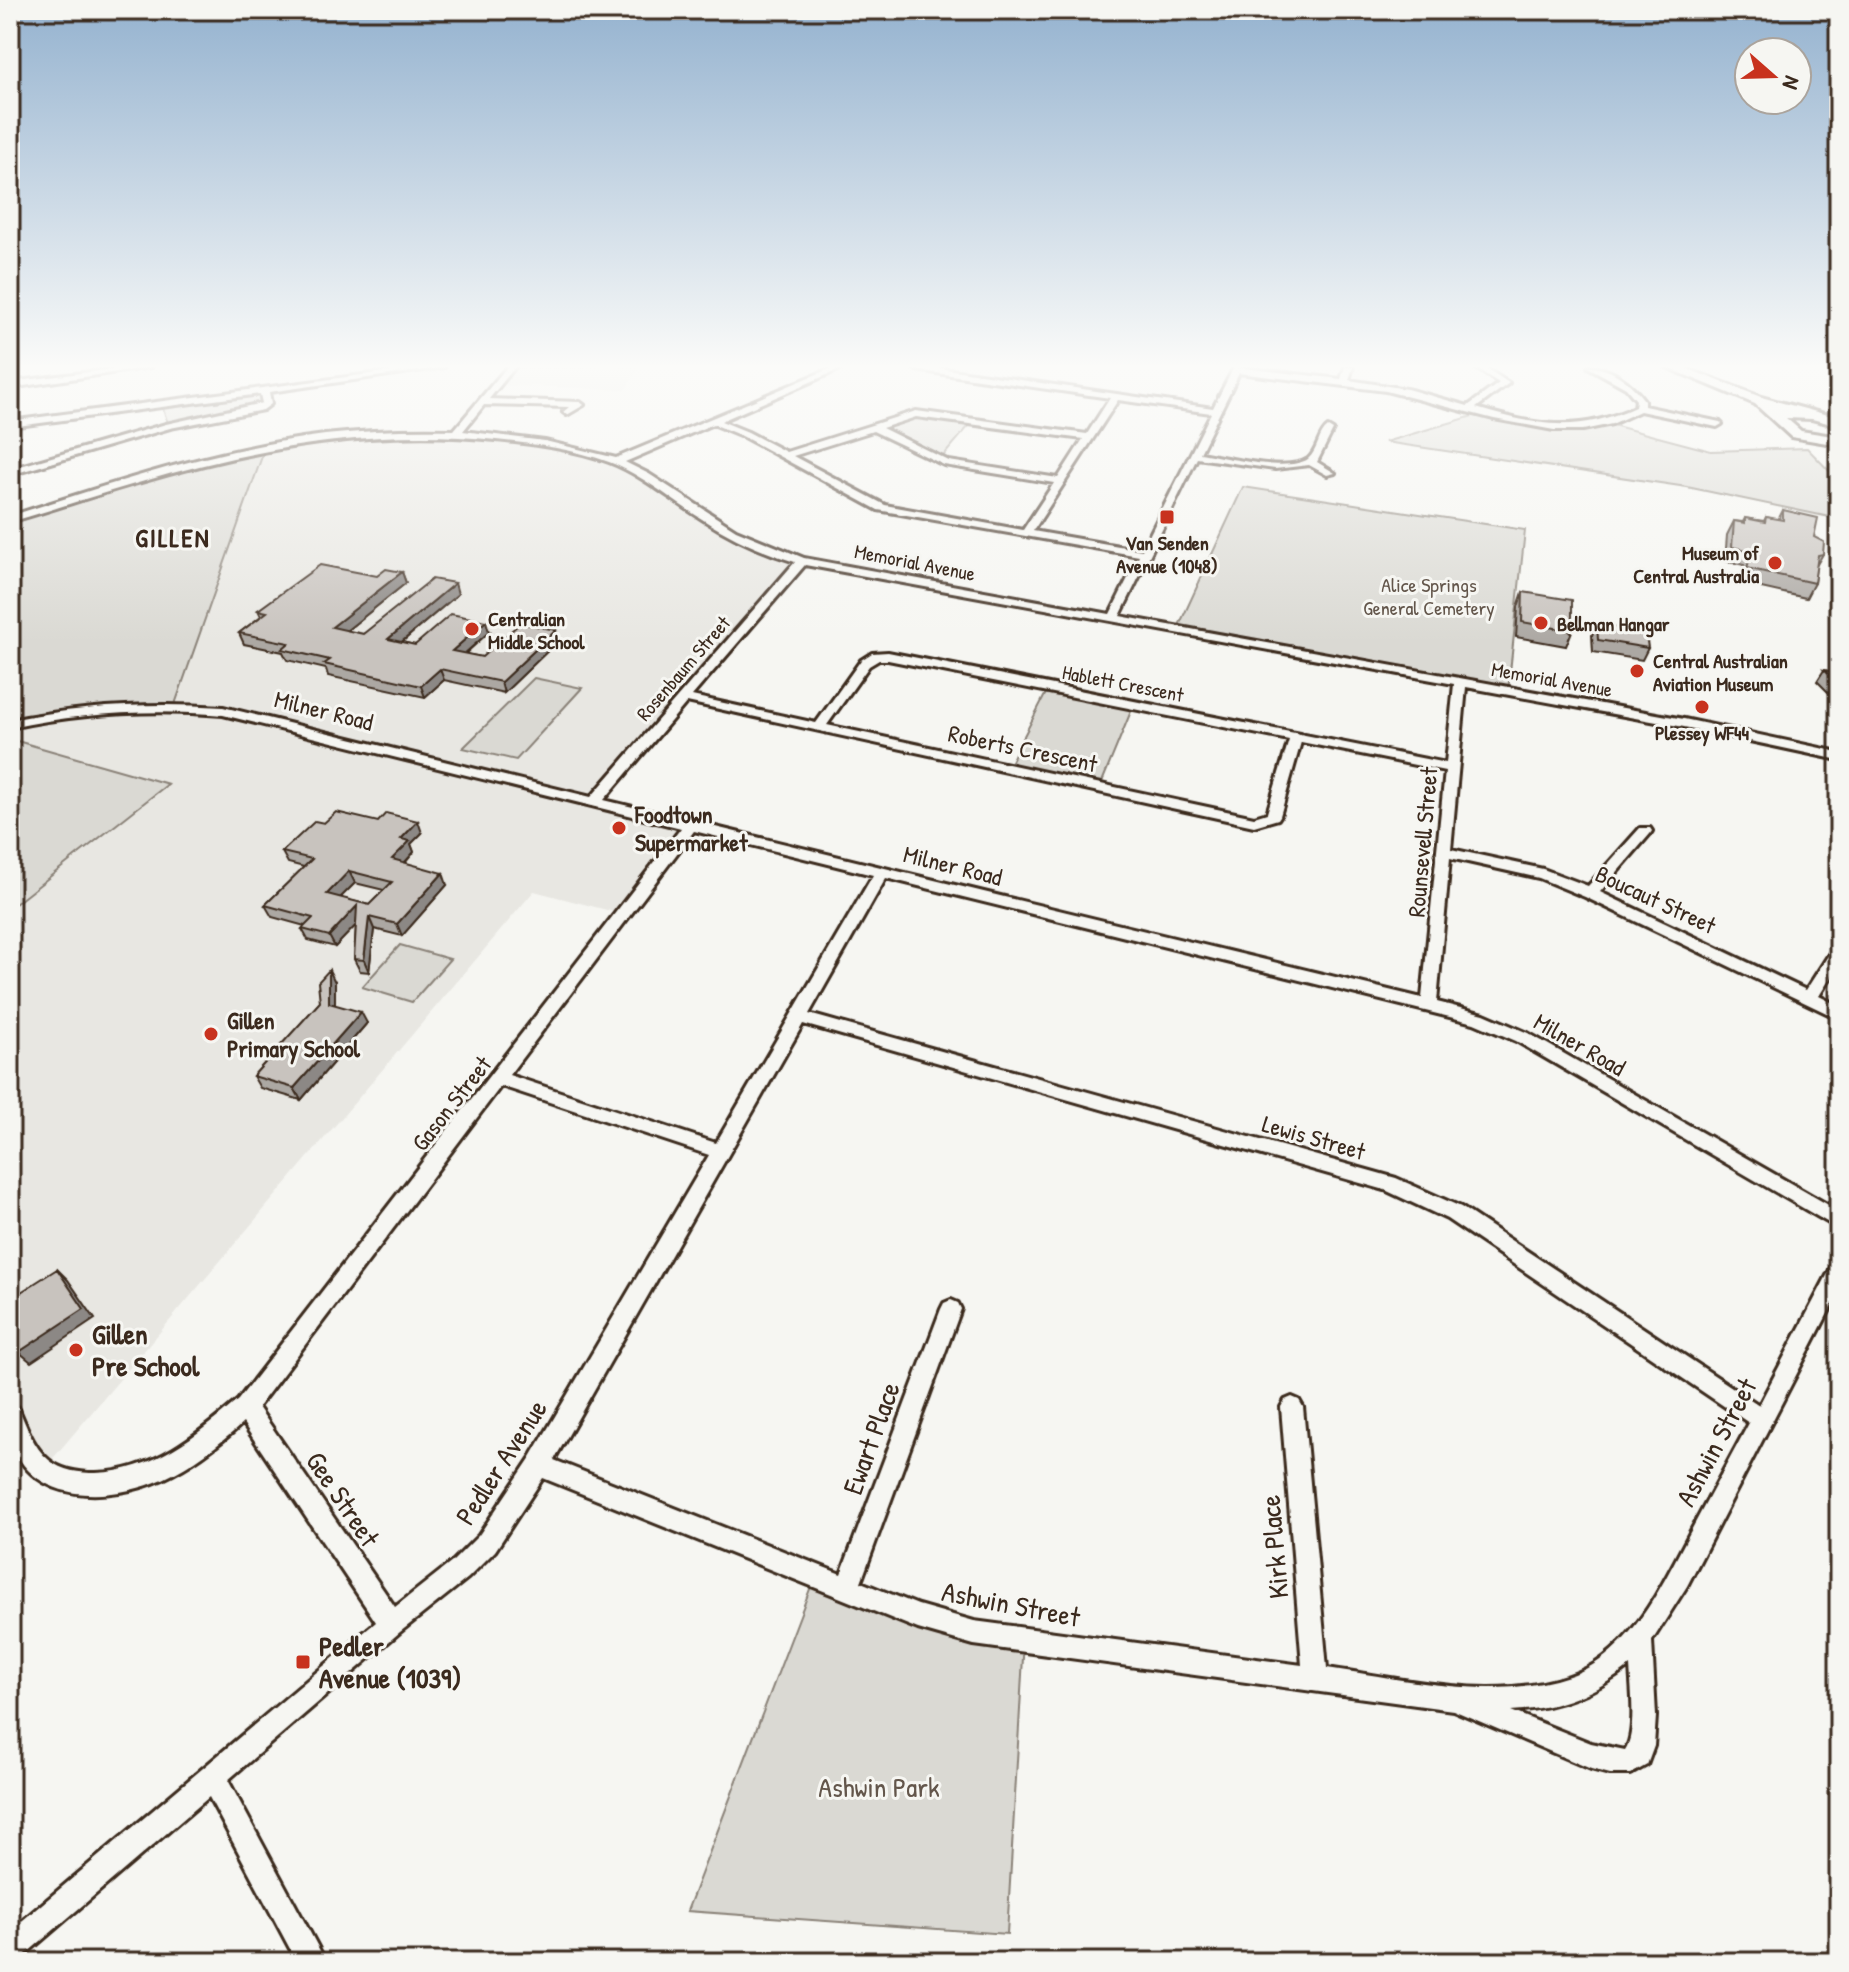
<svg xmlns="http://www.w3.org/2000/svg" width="1849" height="1972" font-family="'Patrick Hand',sans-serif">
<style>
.built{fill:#e8e7e2}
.green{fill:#dad9d3;stroke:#8a8278;stroke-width:2}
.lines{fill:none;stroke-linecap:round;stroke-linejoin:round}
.minor-casing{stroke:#3b2a1e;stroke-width:6}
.primary-casing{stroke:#3b2a1e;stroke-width:6}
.minor{fill:#f6f6f2;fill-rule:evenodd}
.primary{fill:#f6f6f2;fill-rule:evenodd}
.wall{fill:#aca8a3;stroke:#3b2a1e;stroke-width:2;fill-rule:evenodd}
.shaded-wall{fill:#8c8885;stroke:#3b2a1e;stroke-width:2}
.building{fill:#c8c3be;stroke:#3b2a1e;stroke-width:2;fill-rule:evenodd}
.poi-dot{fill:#c8321e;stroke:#f6f6f2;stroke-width:3}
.labels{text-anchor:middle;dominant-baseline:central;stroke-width:6;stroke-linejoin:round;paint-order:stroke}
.far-poi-label{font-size:20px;font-weight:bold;fill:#3b2a1e;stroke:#f6f6f2;text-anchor:start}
.far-street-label{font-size:20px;fill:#3b2a1e;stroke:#f6f6f2}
.far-park-label{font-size:20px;fill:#63564b;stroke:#f6f6f2}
.street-label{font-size:24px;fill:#3b2a1e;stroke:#f6f6f2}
.poi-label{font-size:24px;font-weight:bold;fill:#3b2a1e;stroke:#f6f6f2;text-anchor:start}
.far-district-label{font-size:26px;font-weight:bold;letter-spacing:2px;fill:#3b2a1e;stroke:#f6f6f2}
.near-poi-label{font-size:28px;font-weight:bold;fill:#3b2a1e;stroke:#f6f6f2;text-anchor:start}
.near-street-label{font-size:28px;fill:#3b2a1e;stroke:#f6f6f2}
.near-park-label{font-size:28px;fill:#63564b;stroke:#f6f6f2}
</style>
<rect width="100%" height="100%" fill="#f6f6f2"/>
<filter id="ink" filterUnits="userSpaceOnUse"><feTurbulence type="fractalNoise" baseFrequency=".0125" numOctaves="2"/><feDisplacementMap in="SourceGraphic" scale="16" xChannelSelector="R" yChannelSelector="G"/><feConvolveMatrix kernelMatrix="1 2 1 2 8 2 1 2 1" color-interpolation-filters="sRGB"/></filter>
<g filter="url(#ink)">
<!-- built -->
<path class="built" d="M 511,367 L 640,367 L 625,390 L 498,385 Z
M 458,431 L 547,444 L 616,462 L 745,541 L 802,561 L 595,801 L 691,825 L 622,914 L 534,891 L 43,1470 L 10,1414 L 10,908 L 167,784 L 10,739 L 10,724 L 266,445 Z"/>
<!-- green -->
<path class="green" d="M 264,390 L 267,404 L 169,426 L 161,403 Z
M 1483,413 L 1552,426 L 1605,423 L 1711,451 L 1807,448 L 1839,481 L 1839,519 L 1687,487 L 1385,442 Z
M 916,414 L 974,420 L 939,461 L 875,428 Z
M 266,445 L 174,707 L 10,724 L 10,519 Z
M 1243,487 L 1525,530 L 1508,691 L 1177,630 Z
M 534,678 L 582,688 L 516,760 L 463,748 Z
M 1048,689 L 1134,704 L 1100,787 L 1008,767 Z
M 10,739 L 168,784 L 10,908 Z
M 400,945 L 450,959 L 412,1002 L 362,987 Z
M 815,1576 L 1024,1640 L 1007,1934 L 687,1911 Z"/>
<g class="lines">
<!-- minor casing -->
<g class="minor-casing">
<path id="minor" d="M 129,367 L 151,367 L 10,388 L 10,382 Z
M 423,367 L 445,367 L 269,392 L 271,404 L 263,410 L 170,428 L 10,475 L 10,469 L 166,424 L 262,403 L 260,394 L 10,427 L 10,421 Z
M 507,367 L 515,367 L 489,399 L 580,402 L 584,405 L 567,415 L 563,412 L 569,407 L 484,405 L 463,431 L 545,441 L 616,458 L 834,367 L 845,367 L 721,421 L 748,432 L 786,452 L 916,411 L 1087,434 L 1110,398 L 916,370 L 912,367 L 932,367 L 1213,408 L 1234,367 L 1341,379 L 1345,367 L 1353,367 L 1349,380 L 1407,389 L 1468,406 L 1499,383 L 1474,367 L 1484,367 L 1509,383 L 1476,408 C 1535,425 1577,434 1635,407 L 1636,400 L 1626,388 L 1588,367 C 1610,366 1632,383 1644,400 L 1644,406 L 1720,422 L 1722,424 L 1717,427 L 1640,411 L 1612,424 L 1583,430 L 1554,430 L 1494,419 L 1386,391 L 1239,373 L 1200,453 C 1224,457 1288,473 1308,459 C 1318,451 1318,434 1328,427 L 1333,430 L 1317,462 L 1335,473 L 1327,475 L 1309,465 L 1275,469 L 1197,458 L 1120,616 L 1684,719 L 1839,752 L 1839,760 L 1684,727 L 1466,687 L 1451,849 L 1543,869 L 1588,886 L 1640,828 L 1650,828 L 1652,831 L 1650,834 L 1600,892 L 1806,990 L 1833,948 L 1839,946 L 1839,964 L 1819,996 L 1839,1006 L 1839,1019 L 1585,897 L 1539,878 L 1450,858 L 1437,1002 L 1484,1014 L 1528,1033 L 1839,1211 L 1839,1229 L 1516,1041 L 1474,1023 L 886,878 L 809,1014 L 1396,1178 L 1461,1207 L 1759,1405 L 1832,1266 L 1839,1263 L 1839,1292 L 1687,1586 L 1652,1641 L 1656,1716 L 1654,1746 L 1647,1765 L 1631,1774 L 1610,1774 L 1591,1769 L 1453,1710 L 974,1645 L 918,1629 L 543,1478 L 495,1551 L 468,1578 L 400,1632 L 228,1780 L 326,1962 L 297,1962 L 209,1797 L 20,1959 L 10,1962 L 10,1931 L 376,1622 L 243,1423 C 219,1445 193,1465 163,1479 C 112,1502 31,1506 11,1440 C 8,1430 10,1415 10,1404 L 18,1407 C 26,1425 33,1447 49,1460 C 62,1471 80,1473 96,1473 C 154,1471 196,1436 238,1400 L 681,828 L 223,715 C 151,709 81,713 10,728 L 10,720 C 81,706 151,702 223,707 L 591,797 L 795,562 C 762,552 731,538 702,519 C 671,500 643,475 609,462 C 573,449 534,444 496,440 C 374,427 255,448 138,483 C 95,495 53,510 10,522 L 10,516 C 113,483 217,448 325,435 C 368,430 411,429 454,430 ZM 1118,400 L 1211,413 L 1142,550 L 1033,531 ZM 916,417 L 1083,439 L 1058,478 L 949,461 L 882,428 ZM 713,424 L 742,436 L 878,510 L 1139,556 L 1110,614 L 804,558 L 736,530 L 649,474 L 625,462 ZM 873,431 L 944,465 L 1054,483 L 1023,530 L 885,505 L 793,456 ZM 805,565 L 1454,684 L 1446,763 L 888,652 L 872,653 L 861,660 L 816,723 L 692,696 ZM 879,660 L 888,660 L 1289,740 L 1267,813 L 1254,817 L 827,725 L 869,666 ZM 687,702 L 1254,826 L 1278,819 L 1280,816 L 1301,742 L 1445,771 L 1422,998 L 604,800 ZM 694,831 L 873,875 L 716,1143 L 509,1075 ZM 803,1024 L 1385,1190 L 1447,1219 L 1749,1423 C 1731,1457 1712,1491 1694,1525 C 1664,1580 1633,1655 1569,1676 C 1492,1702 1405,1679 1327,1668 L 1303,1407 L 1299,1400 L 1292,1397 L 1285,1400 L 1281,1407 L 1302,1665 L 974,1621 L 918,1605 L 861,1582 L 961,1309 L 958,1303 L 951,1300 L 944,1303 L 941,1309 L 841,1574 L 554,1460 ZM 501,1086 L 709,1155 L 531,1457 L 479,1535 L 452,1562 L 395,1607 L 258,1407 ZM 1630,1666 C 1631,1686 1637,1734 1625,1750 L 1591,1743 L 1511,1711 C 1556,1709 1595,1694 1630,1666 Z"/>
</g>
<!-- primary casing -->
<g class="primary-casing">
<path id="primary" d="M 1666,367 L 1683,367 L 1761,397 L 1839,418 L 1839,426 L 1812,419 L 1786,418 L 1801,431 L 1839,437 L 1839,445 L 1791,437 L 1755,404 Z"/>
</g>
<!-- minor -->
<use href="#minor" class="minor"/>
<!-- primary -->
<use href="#primary" class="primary"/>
</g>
<!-- wall -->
<path class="wall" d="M 1783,510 L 1814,537 L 1823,554 L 1816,566 L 1814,583 L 1806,598 L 1739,583 L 1744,565 L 1725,561 L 1727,535 L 1734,521 L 1743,522 L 1745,518 L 1764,521 L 1766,517 L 1778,520 Z
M 402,572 L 406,583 L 346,631 L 363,634 L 458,594 L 402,642 L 415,645 L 489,632 L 465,654 L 482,657 L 558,641 L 504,693 L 444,680 L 425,697 L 328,676 L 326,669 L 287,660 L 283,652 L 244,644 L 239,633 L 261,616 L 258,610 L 377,576 Z
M 1523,592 L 1572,631 L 1566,646 L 1516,637 L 1518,607 Z
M 1597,624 L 1648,648 L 1642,660 L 1593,652 L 1592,635 Z
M 1824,670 L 1839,673 L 1839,703 L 1817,681 Z
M 324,823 L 422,833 L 411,844 L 414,852 L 405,863 L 447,885 L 402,936 L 374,929 L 369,972 L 360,971 L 354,959 L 356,925 L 335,947 L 308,940 L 302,929 L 305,926 L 272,917 L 265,905 L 304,867 L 288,863 L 282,852 ZM 355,883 L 384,890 L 369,905 L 340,898 Z
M 335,982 L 335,1005 L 367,1023 L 301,1100 L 260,1088 L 253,1076 L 320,1002 Z"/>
<!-- shaded-wall -->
<path class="shaded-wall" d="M 402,572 L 406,583 L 336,639 L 332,627 Z
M 455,583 L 458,594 L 392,650 L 388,639 Z
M 486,621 L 489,632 L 455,662 L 452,651 Z
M 556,630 L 558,641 L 504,693 L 501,682 Z
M 440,669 L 444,680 L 425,697 L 421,686 Z
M 418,821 L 422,833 L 411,844 L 414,852 L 397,871 L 392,859 L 401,839 Z
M 349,871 L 355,883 L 332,906 L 327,894 Z
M 443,873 L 447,885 L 402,936 L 397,924 Z
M 357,906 L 363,918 L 335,947 L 329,936 Z
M 369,917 L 374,929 L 369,972 L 364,960 Z
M 329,970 L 335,982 L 335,1015 L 329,1003 Z
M 361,1012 L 367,1023 L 301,1100 L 294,1088 Z
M 57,1269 L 68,1280 L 95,1319 L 31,1362 L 19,1352 Z"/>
<!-- building -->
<path class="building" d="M 1783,510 L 1818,518 L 1814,537 L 1824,542 L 1823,554 L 1818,555 L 1814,583 L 1747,568 L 1752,551 L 1732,547 L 1734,521 L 1745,523 L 1745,518 L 1765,522 L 1766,517 L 1783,520 Z
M 320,565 L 377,576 L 386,569 L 402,572 L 332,627 L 363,634 L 432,579 L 455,583 L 388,639 L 415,645 L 451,614 L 486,621 L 452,651 L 482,657 L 520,623 L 556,630 L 501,682 L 440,669 L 421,686 L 324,664 L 330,660 L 282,649 L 289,643 L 239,633 L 267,612 L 258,610 Z
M 1523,592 L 1572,600 L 1572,631 L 1522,622 Z
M 1597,624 L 1646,633 L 1648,648 L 1598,640 Z
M 1824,670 L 1839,673 L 1839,684 Z
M 336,812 L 378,822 L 386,813 L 418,821 L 401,839 L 410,841 L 392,859 L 443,873 L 397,924 L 369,917 L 364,960 L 354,959 L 357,906 L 329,936 L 302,929 L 313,918 L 265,905 L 312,859 L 282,852 L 315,821 L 324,823 ZM 349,871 L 392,882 L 369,905 L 327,894 Z
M 329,970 L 329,1003 L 361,1012 L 294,1088 L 253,1076 L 320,1002 L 318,982 Z
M 57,1269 L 84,1309 L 19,1352 L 10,1337 L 10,1324 L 17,1320 L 10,1309 L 10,1299 Z"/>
</g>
<!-- sky -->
<linearGradient id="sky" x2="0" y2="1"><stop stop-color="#94b2cf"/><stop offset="0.57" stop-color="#fbfbf9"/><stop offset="1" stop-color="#fbfbf9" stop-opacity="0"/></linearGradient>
<rect width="1849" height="643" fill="url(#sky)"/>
<!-- markers -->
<g class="poi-dot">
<rect x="1159" y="509" width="16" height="16" rx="4"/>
<circle cx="1775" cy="563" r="8"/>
<circle cx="1541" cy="623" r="8"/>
<circle cx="472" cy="629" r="8"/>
<circle cx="1637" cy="671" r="8"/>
<circle cx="1702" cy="707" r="8"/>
<circle cx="619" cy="828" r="8"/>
<circle cx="211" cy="1034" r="8"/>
<circle cx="76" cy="1350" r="8"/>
<rect x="295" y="1654" width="16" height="16" rx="4"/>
</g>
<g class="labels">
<!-- far-poi labels -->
<g class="far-poi-label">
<text x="1167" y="542" text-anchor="middle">Van Senden<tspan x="1167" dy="23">Avenue (1048)</tspan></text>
<text x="1759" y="552" text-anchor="end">Museum of<tspan x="1759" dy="23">Central Australia</tspan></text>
<text x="488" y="618">Centralian<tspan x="488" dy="23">Middle School</tspan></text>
<text x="1557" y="623">Bellman Hangar</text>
<text x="1653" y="660">Central Australian<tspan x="1653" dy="23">Aviation Museum</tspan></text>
<text x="1702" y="732" text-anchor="middle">Plessey WF44</text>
</g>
<!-- far-street labels -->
<g class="far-street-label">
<text transform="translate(915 562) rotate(11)">Memorial Avenue</text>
<text transform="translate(683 668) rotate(-49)">Rosenbaum Street</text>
<text transform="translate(1552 679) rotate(10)">Memorial Avenue</text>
<text transform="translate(1123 683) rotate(11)">Hablett Crescent</text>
</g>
<!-- far-park labels -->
<g class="far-park-label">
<text x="1429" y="584">Alice Springs<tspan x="1429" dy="23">General Cemetery</tspan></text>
</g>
<!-- street labels -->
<g class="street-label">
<text transform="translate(324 710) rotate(14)">Milner Road</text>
<text transform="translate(1023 748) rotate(12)">Roberts Crescent</text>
<text transform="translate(1422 842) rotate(-85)">Rounsevell Street</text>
<text transform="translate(953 865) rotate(14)">Milner Road</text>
<text transform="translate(1656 899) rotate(25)">Boucaut Street</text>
<text transform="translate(1580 1044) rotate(30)">Milner Road</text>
<text transform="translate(451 1103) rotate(-52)">Gason Street</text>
<text transform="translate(1314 1137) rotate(16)">Lewis Street</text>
</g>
<!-- poi labels -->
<g class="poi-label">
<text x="635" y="814">Foodtown<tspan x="635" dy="28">Supermarket</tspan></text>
<text x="227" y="1020">Gillen<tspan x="227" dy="28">Primary School</tspan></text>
</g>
<!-- far-district labels -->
<g class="far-district-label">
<text x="173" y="537">GILLEN</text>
</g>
<!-- near-poi labels -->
<g class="near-poi-label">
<text x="92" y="1334">Gillen<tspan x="92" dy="32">Pre School</tspan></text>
<text x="319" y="1646">Pedler<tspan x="319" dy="32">Avenue (1039)</tspan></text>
</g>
<!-- near-street labels -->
<g class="near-street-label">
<text transform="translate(871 1438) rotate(-70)">Ewart Place</text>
<text transform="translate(1716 1442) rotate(-62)">Ashwin Street</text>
<text transform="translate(501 1462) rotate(-57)">Pedler Avenue</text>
<text transform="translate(343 1499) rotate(56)">Gee Street</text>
<text transform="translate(1274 1547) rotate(-95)">Kirk Place</text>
<text transform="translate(1011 1604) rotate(11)">Ashwin Street</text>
</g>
<!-- near-park labels -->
<g class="near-park-label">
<text x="879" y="1787">Ashwin Park</text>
</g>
</g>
<!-- margin -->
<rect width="1849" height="1972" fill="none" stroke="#f6f6f2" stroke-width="40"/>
<rect x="20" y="20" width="1809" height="1932" fill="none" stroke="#3b2a1e" stroke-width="3" filter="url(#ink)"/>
<!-- north arrow -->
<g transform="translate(1773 76) rotate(110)"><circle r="38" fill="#f6f6f2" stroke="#aba49d" stroke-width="2"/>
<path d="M0-6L14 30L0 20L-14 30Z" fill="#c8321e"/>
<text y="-12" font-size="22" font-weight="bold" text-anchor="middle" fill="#3b2a1e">N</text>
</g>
</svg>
